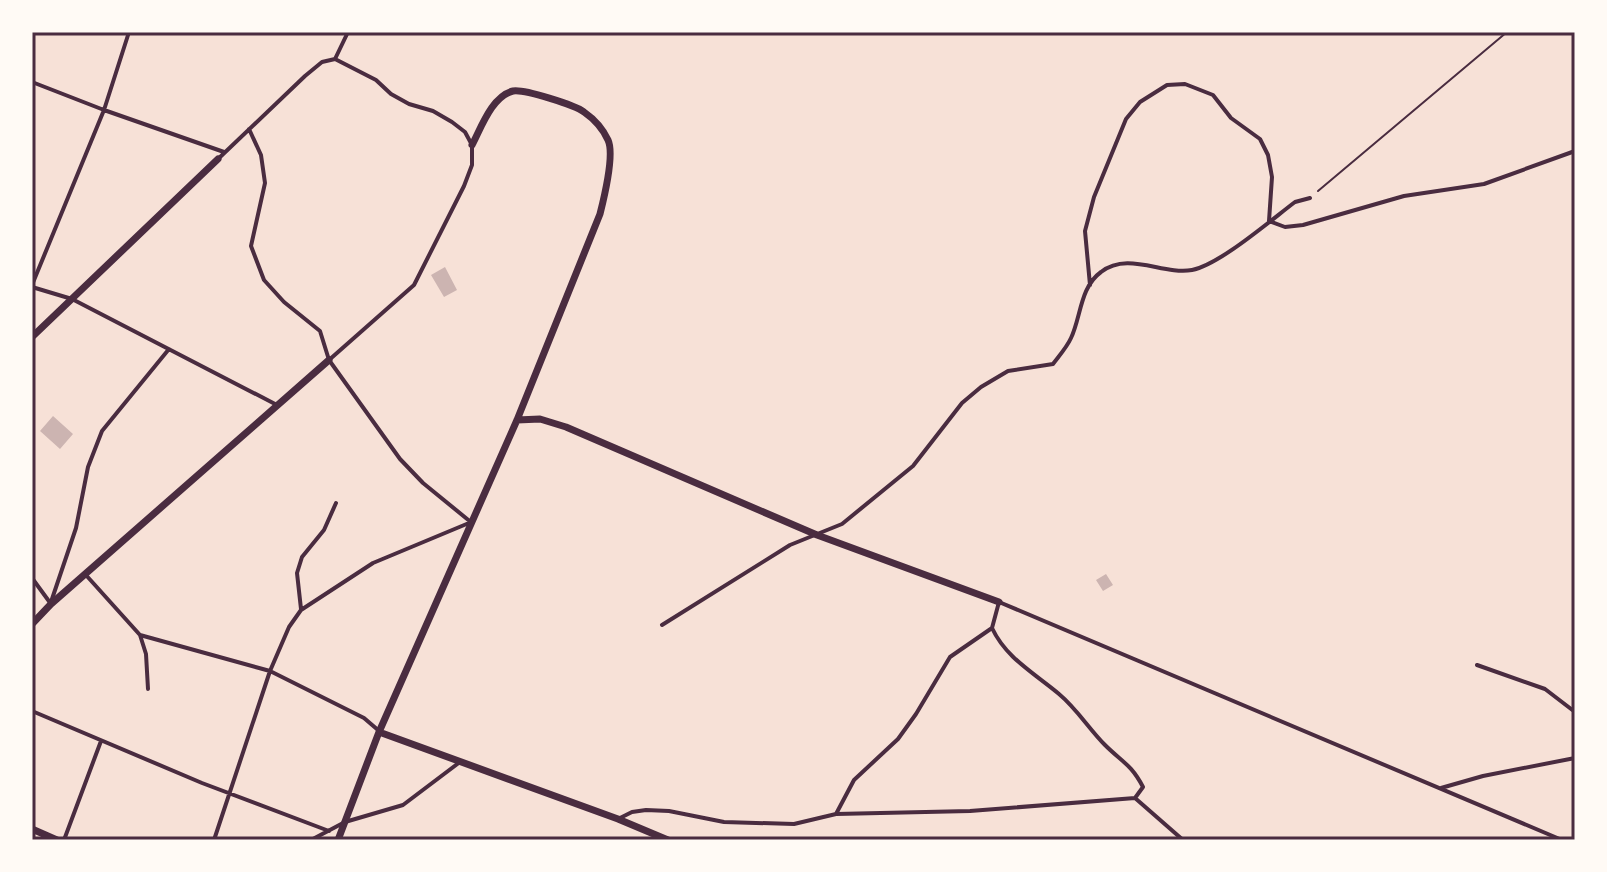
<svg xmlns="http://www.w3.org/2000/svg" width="1607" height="872" font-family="Raleway,sans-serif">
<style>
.building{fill:#ccb4b1}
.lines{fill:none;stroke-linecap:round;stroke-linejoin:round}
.path{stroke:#4a2c40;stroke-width:2}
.service{stroke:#4a2c40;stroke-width:4}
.minor{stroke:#4a2c40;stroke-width:7}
.neatline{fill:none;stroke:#4a2c40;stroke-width:3}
</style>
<rect width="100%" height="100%" fill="#f7e1d7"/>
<!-- building -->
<path class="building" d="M 445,267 L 457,290 L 444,297 L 431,275 Z
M 53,416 L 73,434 L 60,449 L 40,431 Z
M 1106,574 L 1113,585 L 1103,591 L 1096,580 Z"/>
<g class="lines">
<!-- path -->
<path class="path" d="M 1318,191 L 1507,32"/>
<!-- service -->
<path class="service" d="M 335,59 L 348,32
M 32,82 L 104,110 L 129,32
M 249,129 L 261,155 L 265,183 L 251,246 L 264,280 L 284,302 L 320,331 L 329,360 L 400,459 L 423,483 L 472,523
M 218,159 L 305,76 L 322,62 L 335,59 L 376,80 L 391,94 L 409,104 L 433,111 L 452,122 L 465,132 L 472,145 L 472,165 L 464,186 L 414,285 L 329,360
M 32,285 L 104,110 L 224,152
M 1090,285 L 1085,231 L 1094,197 L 1126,119 L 1140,102 L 1167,85 L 1185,84 L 1213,95 L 1231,118 L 1260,139 L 1268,155 L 1272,177 L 1269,221 L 1285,227 L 1303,225 L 1404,196 L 1484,184 L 1575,151
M 32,287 L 72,299 L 277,405
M 85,574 L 140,635 L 146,654 L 148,689
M 32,578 L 51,604
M 51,602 L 76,528 L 88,467 L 102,431 L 169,349
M 301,609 L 297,573 L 302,557 L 324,530 L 336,503
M 662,625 L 790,545 L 842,524 L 913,466 L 962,403 L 981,387 L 1008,371 L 1053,364 C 1059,356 1067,347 1071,338 C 1081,317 1080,287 1101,272 C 1128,251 1162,275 1192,270 C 1219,265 1271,220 1295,202 L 1310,198
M 140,635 L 270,671 L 289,627 L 301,610 L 373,563 L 469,523
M 1477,665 L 1545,689 L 1575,712
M 32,711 L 202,783 L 329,831
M 1441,788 L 1483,776 L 1575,758
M 1135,798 L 1183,840
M 836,814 L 854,780 L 898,739 L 916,714 L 950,657 L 992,628
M 620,818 L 632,812 L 646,810 L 669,811 L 724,822 L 794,824 L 836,814 L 970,811 L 1135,798 L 1143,787 C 1131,764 1122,762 1105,745 C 1089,729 1077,709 1059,694 C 1034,673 1006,658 992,628 L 999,602 L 1562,840
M 64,840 L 101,741
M 214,840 L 270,671 L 364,718 L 378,730
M 311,840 L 345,822 L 403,805 L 460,762"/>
<!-- minor -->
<path class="minor" d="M 32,337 L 218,159
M 517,420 L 540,419 L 566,427 L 817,535 L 999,602
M 32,624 L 51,604 L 329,360
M 379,732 L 618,819 L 668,840
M 32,829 L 57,840
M 338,840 L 379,732 L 517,420 L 600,214 C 604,198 615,155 608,140 C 603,129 594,119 584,112 C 575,105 524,89 513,91 C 492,96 481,128 472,145"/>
</g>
<!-- border -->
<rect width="1607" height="872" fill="none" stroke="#fffaf5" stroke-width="68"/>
<rect x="34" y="34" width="1539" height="804" class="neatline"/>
</svg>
